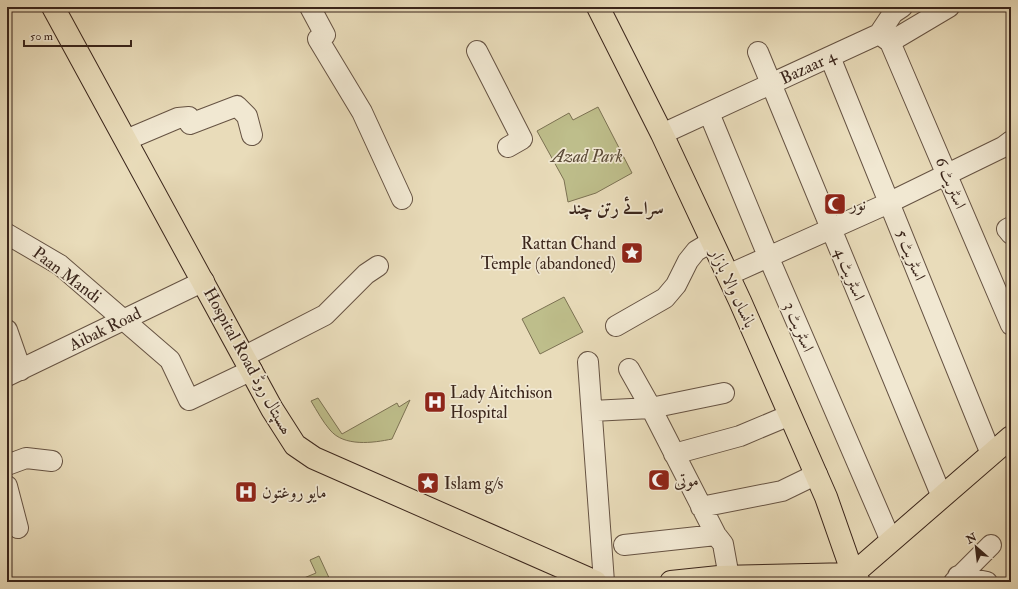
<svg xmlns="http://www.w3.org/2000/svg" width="1018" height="589" font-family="'IM FELL Double Pica',Amiri,serif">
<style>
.green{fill:#bebe8b;stroke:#7c7253}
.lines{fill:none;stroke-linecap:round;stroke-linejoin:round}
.minor-casing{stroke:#665343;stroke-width:22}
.major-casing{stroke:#3a251b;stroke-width:24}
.minor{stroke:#f1e8d2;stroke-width:20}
.major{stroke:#e9dcba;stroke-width:22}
.labels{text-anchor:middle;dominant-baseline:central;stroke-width:3.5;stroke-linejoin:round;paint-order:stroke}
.street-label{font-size:17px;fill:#3a251b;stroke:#f1e8d2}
.park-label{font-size:17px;font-style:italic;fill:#5b4b37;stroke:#f1e8d2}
.poi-label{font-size:17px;fill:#3a251b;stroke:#f1e8d2;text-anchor:start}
.neighbourhood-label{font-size:18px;font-weight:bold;fill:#3a251b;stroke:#f1e8d2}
</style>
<rect width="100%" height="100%" fill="#e9dcba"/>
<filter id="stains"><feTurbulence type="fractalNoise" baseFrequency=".005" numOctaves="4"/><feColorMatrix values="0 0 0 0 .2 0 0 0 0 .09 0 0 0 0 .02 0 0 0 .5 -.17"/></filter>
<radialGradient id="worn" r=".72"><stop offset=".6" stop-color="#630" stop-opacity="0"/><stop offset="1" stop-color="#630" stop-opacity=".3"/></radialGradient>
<!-- green -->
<path class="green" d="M 598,107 L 632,173 L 596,193 L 568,202 L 564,180 L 537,131 L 569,113 L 573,120 Z
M 564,297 L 583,332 L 540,354 L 522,319 Z
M 318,398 L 342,434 L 397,403 L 399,407 L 410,400 L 392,439 C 373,443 344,447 330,430 C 323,422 317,411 311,401 Z
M 319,556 L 331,582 L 306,582 L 304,578 L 316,573 L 310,560 Z"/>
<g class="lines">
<!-- minor casing -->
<g class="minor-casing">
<path id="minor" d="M 310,7 L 325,35 L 318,39 L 362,112 L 402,199
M 879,34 L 893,13 L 902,7
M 890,42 L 1011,325
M 477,51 L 522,139 L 508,147
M 758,52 L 942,497
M 830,57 L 991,454
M 709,113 L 768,256 L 891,541
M 662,134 L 879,34 L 890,42 L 949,7
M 126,140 L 178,118 L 189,117 L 190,124 L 237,106 L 247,116 L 252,135
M 1011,227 L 1007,229 L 1011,234
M 7,234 L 60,265 L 170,360 L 189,400 L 252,370
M 728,275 L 882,206 L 1003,147 L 1011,141
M 616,326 L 665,298 L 676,285 L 688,261 L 696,251 L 711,242
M 7,330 L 21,370
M 245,356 L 325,315 L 366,274 L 378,266
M 588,362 L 604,582
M 629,369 L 651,408 L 716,535
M 7,376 L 204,281
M 592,411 L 651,408 L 724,393
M 674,454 L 740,436 L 790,415
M 7,465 L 26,458 L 52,461
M 7,486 L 18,528
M 701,507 L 782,491 L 817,474
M 624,545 L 716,535 L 723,544 L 729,577
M 958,576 L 987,582
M 954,582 L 991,545"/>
</g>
<!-- major casing -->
<g class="major-casing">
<path id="major" d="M 53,7 L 272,409 L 295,445 L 314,458 L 596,582
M 598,7 L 662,134 L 740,301 L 826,497 L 853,574 L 1011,437
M 671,582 L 719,577 L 853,574 L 859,582"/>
</g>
<!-- minor -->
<use href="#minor" class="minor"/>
<!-- major -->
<use href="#major" class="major"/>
</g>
<!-- icons -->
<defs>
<g id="mosque-square" transform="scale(1.15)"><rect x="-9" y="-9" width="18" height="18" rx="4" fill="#8f2418" stroke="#f1e8d2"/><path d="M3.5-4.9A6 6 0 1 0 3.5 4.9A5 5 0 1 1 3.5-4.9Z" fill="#fff"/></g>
<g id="sight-square" transform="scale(1.15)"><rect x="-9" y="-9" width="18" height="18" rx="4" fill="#8f2418" stroke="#f1e8d2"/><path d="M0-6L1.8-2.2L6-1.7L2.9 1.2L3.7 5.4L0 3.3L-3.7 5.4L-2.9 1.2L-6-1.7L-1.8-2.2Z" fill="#fff"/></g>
<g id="hospital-square" transform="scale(1.15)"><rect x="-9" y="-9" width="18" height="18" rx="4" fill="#8f2418" stroke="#f1e8d2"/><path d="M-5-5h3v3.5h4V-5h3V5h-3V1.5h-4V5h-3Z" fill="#fff"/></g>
</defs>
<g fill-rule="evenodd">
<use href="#mosque-square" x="835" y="204"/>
<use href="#sight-square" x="632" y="253"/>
<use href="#hospital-square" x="435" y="402"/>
<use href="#mosque-square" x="659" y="480"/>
<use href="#sight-square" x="428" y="483"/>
<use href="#hospital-square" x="246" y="492"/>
</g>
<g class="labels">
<!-- street labels -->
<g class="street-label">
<text transform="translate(808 67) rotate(-25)">Bazaar 4</text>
<text transform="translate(951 183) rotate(67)">اسٹریٹ 6</text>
<text transform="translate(911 255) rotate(68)">اسٹریٹ 5</text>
<text transform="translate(850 274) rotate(68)">اسٹریٹ 4</text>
<text transform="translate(67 275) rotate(37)">Paan Mandi</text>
<text transform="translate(733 288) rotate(65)">بانساں والا بازار</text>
<text transform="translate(799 327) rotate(67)">اسٹریٹ 3</text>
<text transform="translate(105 329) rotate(-26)">Aibak Road</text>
<text transform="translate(248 361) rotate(61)">Hospital Road ھسپتال روڈ</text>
</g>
<!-- park labels -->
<g class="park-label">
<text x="587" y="156">Azad Park</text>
</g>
<!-- poi labels -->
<g class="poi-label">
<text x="850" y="204">نور</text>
<text x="616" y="243" text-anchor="end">Rattan Chand<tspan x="616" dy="20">Temple (abandoned)</tspan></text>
<text x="450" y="392">Lady Aitchison<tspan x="450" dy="20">Hospital</tspan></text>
<text x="674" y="480">موتی</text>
<text x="444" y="483">Islam g/s</text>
<text x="262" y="492">مایو روغتون</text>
</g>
<!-- neighbourhood labels -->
<g class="neighbourhood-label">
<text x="616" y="208">سرائے رتن چند</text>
</g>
</g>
<!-- margin -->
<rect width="1018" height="589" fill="none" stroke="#e9dcba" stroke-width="24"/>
<rect x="8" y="8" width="1002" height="573" fill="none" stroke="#3a251b" stroke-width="2"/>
<rect x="12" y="12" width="994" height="565" fill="none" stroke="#3a251b"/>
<!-- north arrow -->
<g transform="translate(976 547) rotate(332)" stroke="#f1e8d2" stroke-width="3" paint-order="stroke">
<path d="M0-3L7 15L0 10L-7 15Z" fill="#3a251b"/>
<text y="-6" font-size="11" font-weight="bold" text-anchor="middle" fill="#3a251b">N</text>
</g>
<!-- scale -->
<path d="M24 40v6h107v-6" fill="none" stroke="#3a251b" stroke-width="2"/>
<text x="30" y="40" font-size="12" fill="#3a251b" stroke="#f1e8d2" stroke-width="3" paint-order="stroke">50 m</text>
<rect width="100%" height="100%" filter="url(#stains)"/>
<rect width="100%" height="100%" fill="url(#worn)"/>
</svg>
